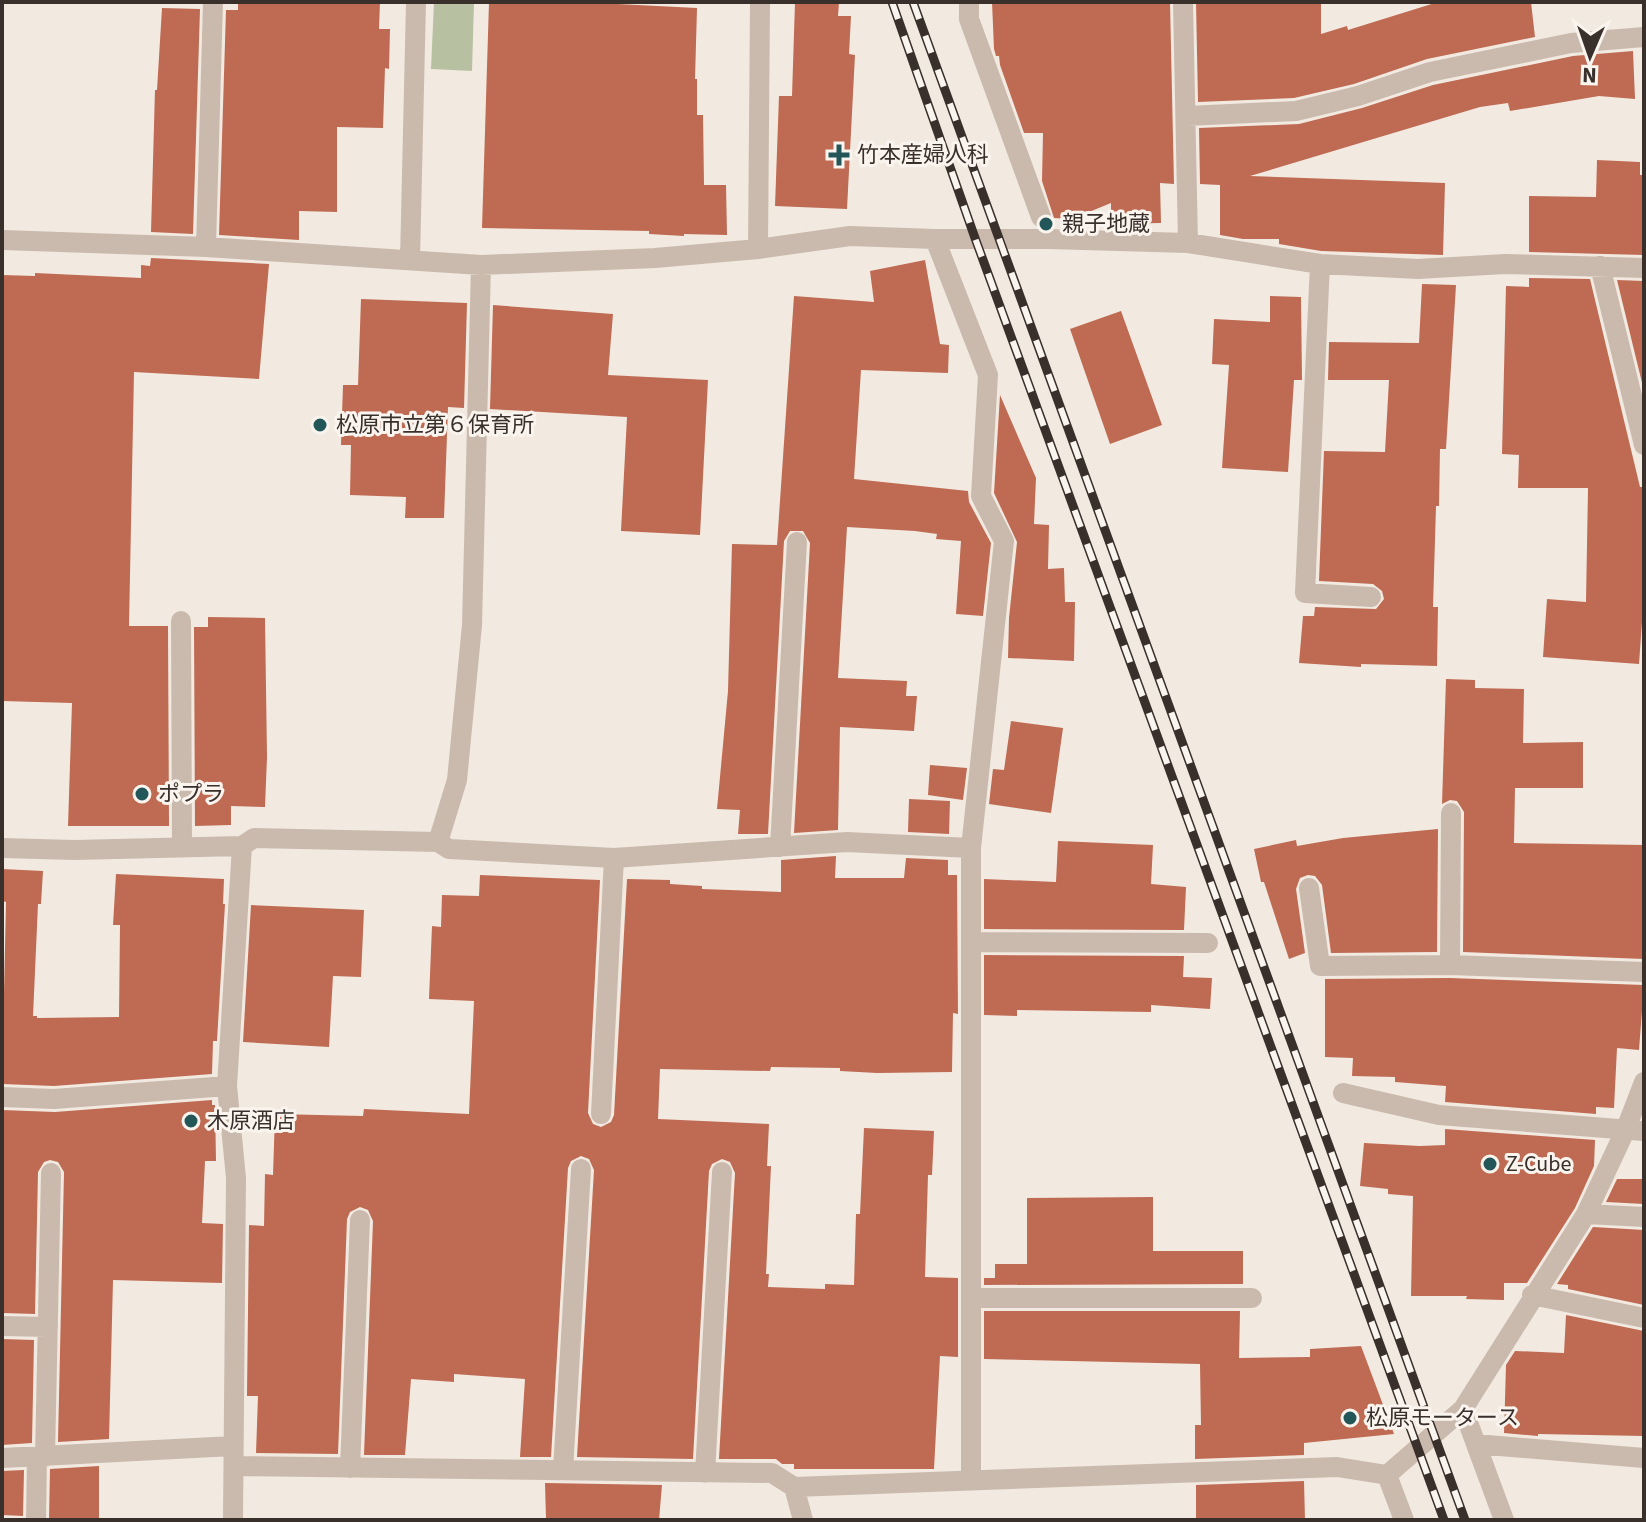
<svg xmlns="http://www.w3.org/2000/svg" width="1646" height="1522" font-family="'Source Sans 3','Noto Sans JP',sans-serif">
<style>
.green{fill:#b7c1a1}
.building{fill:#bf6a52}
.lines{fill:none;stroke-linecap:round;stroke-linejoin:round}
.minor{stroke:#cabaad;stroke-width:20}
.rail-casing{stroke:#392f2b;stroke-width:9}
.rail{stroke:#faf4ee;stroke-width:6;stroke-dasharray:18;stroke-linecap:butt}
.poi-dot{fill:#235658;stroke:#faf4ee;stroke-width:3}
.labels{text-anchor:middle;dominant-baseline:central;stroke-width:6;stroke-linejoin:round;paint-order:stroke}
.poi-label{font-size:22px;fill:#392f2b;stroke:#faf4ee;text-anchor:start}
</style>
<rect width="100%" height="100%" fill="#f2eae1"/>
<!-- green -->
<path class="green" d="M 434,2 L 474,2 L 472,71 L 431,69 Z"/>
<!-- building -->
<path class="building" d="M 238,2 L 380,2 L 379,29 L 390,29 L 389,69 L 385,68 L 383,128 L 337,127 L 337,212 L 299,211 L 299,240 L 219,235 L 226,10 L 238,10 Z
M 489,2 L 578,2 L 697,8 L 695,79 L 697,79 L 697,115 L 703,115 L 704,185 L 726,185 L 727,235 L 684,234 L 684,236 L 649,234 L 649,231 L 482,228 Z
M 795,2 L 839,2 L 838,16 L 851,16 L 849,54 L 855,55 L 847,209 L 775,206 L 779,96 L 792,96 Z
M 992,2 L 1170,2 L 1174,184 L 1160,183 L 1161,223 L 1111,224 L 1111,203 L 1072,219 L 1054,218 L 1042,181 L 1043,133 L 1024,133 L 1000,65 L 999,56 L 996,56 L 994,49 Z
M 1196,2 L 1321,2 L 1321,34 L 1347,26 L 1348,30 L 1438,2 L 1531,2 L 1535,37 L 1427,59 L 1354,84 L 1294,98 L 1198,102 Z
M 162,8 L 200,9 L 193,234 L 151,232 L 155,90 L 157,90 Z
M 1633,51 L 1635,99 L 1599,96 L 1510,111 L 1508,103 L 1480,107 L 1250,176 L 1445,183 L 1443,255 L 1321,251 L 1279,244 L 1279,239 L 1243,239 L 1220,235 L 1220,185 L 1200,184 L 1199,128 L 1299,124 L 1362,108 L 1433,85 L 1573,56 Z
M 1597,160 L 1640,162 L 1640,175 L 1644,175 L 1644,255 L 1529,252 L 1529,196 L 1596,197 Z
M 151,258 L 269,264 L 259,379 L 134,372 L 129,626 L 168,626 L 169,826 L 68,826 L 72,703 L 2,701 L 2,275 L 35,276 L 35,273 L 141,278 L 141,265 L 150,266 Z
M 925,260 L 940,344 L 949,345 L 948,373 L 861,370 L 854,479 L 968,491 L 969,502 L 991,543 L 983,616 L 956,614 L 961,541 L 936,539 L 937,534 L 915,531 L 847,527 L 838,678 L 907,681 L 906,696 L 917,696 L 914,731 L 840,727 L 838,830 L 794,833 L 810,543 L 803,531 L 790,531 L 784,541 L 768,834 L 738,834 L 740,810 L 717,809 L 728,691 L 732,544 L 777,545 L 794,296 L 874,302 L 870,271 Z
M 1529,278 L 1590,279 L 1640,487 L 1644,487 L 1644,594 L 1639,664 L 1543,657 L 1547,599 L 1586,602 L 1588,488 L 1518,488 L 1519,455 L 1502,454 L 1506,286 L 1529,287 Z
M 1617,280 L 1644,281 L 1644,391 Z
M 1422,284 L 1456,285 L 1446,449 L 1440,449 L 1439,506 L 1436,506 L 1433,607 L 1438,607 L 1437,666 L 1361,664 L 1361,667 L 1299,663 L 1303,616 L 1314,616 L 1315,607 L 1376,609 L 1384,599 L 1382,591 L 1373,584 L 1319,581 L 1324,451 L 1385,452 L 1389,380 L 1328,380 L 1329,342 L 1419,343 Z
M 1270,296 L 1301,297 L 1302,380 L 1294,380 L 1288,472 L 1222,468 L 1229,365 L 1212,364 L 1214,319 L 1270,322 Z
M 361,299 L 467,303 L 464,408 L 448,407 L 444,518 L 405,518 L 406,497 L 350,495 L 351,445 L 341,445 L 343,385 L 358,385 Z
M 493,305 L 613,314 L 608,375 L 708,380 L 700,535 L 621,531 L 627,417 L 490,409 Z
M 1121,311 L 1162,425 L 1110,444 L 1070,329 Z
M 1000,395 L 1036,478 L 1034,524 L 1049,525 L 1048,569 L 1064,568 L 1065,602 L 1075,602 L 1074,661 L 1008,658 L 1009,618 L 1017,542 L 994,493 Z
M 208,617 L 265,618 L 267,757 L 265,807 L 231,806 L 231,825 L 195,826 L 194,627 L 208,627 Z
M 1446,679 L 1475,680 L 1475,688 L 1524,689 L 1523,743 L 1583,742 L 1583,788 L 1515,788 L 1514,843 L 1644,845 L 1644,959 L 1463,952 L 1464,812 L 1457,801 L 1450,800 L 1442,804 Z
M 1011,721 L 1063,728 L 1051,813 L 989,804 L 993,769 L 1004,770 Z
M 930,765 L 967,768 L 963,800 L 928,795 Z
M 909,799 L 950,801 L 949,834 L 908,832 Z
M 1438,829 L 1437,952 L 1331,953 L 1322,885 L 1315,876 L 1308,875 L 1300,878 L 1296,889 L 1305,953 L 1289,959 L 1264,882 L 1261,882 L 1254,849 L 1296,840 L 1297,846 L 1343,838 Z
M 1058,841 L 1153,845 L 1151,884 L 1186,887 L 1184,930 L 984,929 L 984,879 L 1056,882 Z
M 836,856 L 835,878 L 904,878 L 906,858 L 948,860 L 948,875 L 957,875 L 958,1014 L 953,1013 L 952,1072 L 877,1073 L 840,1071 L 840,1068 L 771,1067 L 770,1071 L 660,1069 L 658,1119 L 769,1124 L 767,1166 L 771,1166 L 766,1274 L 769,1274 L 768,1287 L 825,1289 L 825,1284 L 854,1285 L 856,1214 L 860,1214 L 864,1128 L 934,1131 L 932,1175 L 928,1175 L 925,1277 L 958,1278 L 958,1357 L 940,1356 L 934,1469 L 794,1469 L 794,1464 L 782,1464 L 776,1459 L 719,1459 L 735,1173 L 730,1162 L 722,1159 L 712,1164 L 709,1171 L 693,1459 L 577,1457 L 594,1170 L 589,1159 L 581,1156 L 571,1161 L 568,1168 L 551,1457 L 520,1457 L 525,1379 L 454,1374 L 454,1382 L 411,1379 L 405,1455 L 364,1455 L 373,1221 L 368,1210 L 360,1207 L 350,1212 L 347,1219 L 338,1454 L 256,1453 L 258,1396 L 247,1396 L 249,1225 L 264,1226 L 265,1174 L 273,1175 L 275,1114 L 363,1116 L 364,1109 L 469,1114 L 474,1001 L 429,999 L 432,926 L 441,927 L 442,895 L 479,896 L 480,875 L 600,880 L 588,1113 L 593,1124 L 601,1127 L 611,1122 L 614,1115 L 627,879 L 670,880 L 670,884 L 702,886 L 702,889 L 781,892 L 781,860 Z
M 2,869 L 43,871 L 41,904 L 38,904 L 33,1016 L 37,1016 L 37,1018 L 119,1017 L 120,925 L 113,925 L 116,874 L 224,879 L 223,904 L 225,904 L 217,1041 L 213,1041 L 212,1074 L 54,1086 L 2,1084 L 6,902 L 2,901 Z
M 251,905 L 364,910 L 361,977 L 333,976 L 329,1047 L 243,1042 Z
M 984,955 L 1184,956 L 1183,977 L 1212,978 L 1210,1009 L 1151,1005 L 1151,1012 L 1017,1010 L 1017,1016 L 984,1015 Z
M 1450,978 L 1644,985 L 1639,1050 L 1617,1048 L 1614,1108 L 1596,1107 L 1596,1114 L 1445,1102 L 1446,1086 L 1395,1082 L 1395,1077 L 1352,1076 L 1353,1058 L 1325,1057 L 1325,979 Z
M 212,1100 L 212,1105 L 215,1105 L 216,1161 L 205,1161 L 202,1223 L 223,1224 L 222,1283 L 113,1280 L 109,1439 L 58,1442 L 64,1172 L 58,1162 L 50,1160 L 44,1162 L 38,1172 L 35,1314 L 2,1313 L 2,1110 L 55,1112 Z
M 1445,1129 L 1595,1140 L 1594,1166 L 1575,1208 L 1527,1283 L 1504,1283 L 1504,1300 L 1466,1299 L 1467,1296 L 1411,1296 L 1413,1196 L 1388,1194 L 1388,1189 L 1360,1186 L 1364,1143 L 1420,1146 L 1445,1145 Z
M 1617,1179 L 1644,1179 L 1644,1204 L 1606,1202 Z
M 1153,1197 L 1153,1251 L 1243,1251 L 1243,1284 L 984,1285 L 984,1278 L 995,1278 L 995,1264 L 1027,1264 L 1027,1198 Z
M 1593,1227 L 1644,1230 L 1644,1305 L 1568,1289 L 1568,1285 L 1557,1284 Z
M 984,1311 L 1240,1311 L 1239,1358 L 1310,1357 L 1310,1349 L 1361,1346 L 1394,1434 L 1304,1443 L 1304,1455 L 1195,1459 L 1195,1425 L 1201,1425 L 1200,1364 L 984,1359 Z
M 1566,1315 L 1644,1331 L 1644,1436 L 1538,1434 L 1538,1436 L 1504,1433 L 1506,1365 L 1515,1351 L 1564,1353 Z
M 2,1339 L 34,1340 L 32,1443 L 2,1445 Z
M 99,1466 L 99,1520 L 49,1520 L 50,1469 Z
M 24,1470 L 23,1516 L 2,1515 L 2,1471 Z
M 1304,1481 L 1305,1520 L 1196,1520 L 1196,1485 Z
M 545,1483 L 662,1485 L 659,1520 L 546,1519 Z"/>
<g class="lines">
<!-- minor -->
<path class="minor" d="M 969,2 L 969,19 L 1041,217
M 1183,2 L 1188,243
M 1187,116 L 1296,111 L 1358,96 L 1430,72 L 1571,43 L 1644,37
M 935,239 L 988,375 L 981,496 L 1004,541 L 971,848 L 971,1480
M 2,240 L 206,247 L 481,265 L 655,258 L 758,249 L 850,236 L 935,239 L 1048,239 L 1188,243 L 1320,264 L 1418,269 L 1505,264 L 1644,268
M 206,247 L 213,2
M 758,249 L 760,2
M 410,260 L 416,2
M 1320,264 L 1305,593 L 1371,597
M 1600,266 L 1644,445
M 181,621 L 182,848
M 438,842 L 449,849 L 614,858
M 780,847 L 797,542
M 2,848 L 74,850 L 242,846 L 254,838 L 438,842 L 457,780 L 472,625 L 481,265
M 1309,888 L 1320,966 L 1450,965 L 1644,972
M 971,942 L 1208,943
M 1450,965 L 1451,813
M 1343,1093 L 1439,1115 L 1644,1131
M 2,1097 L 54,1099 L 227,1086
M 601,1114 L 614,858 L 847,842 L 971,848
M 1586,1214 L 1644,1217
M 1532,1295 L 1644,1318
M 971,1298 L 1252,1298
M 2,1326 L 48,1327
M 1476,1444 L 1644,1458
M 45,1457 L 51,1173
M 2,1458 L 233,1446
M 234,1466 L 772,1473 L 794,1487 L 1337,1467 L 1387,1475 L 1463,1409
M 350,1468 L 360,1220
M 563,1470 L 581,1169
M 705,1473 L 722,1172
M 1387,1475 L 1404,1520
M 794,1487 L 803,1520
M 36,1520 L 37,1457
M 233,1520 L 236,1178 L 227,1086 L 242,846
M 1504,1520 L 1463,1409 L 1586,1214 L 1625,1131 L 1644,1082"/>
<!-- rail casing -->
<g class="rail-casing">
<path id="rail" d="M 892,2 L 975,238 L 1444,1520
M 913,2 L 1465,1520"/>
</g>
<!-- rail -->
<use href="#rail" class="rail"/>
</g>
<!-- markers -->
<g class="poi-dot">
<path d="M835 143h8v8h8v8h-8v8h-8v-8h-8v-8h8z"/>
<circle cx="1046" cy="224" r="8"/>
<circle cx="320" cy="425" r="8"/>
<circle cx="142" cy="794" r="8"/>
<circle cx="191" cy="1121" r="8"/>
<circle cx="1490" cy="1164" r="8"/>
<circle cx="1350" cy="1418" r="8"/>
</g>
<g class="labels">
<!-- poi labels -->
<g class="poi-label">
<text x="857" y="155">竹本産婦人科</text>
<text x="1062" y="224">親子地蔵</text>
<text x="336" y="425">松原市立第６保育所</text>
<text x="158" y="794">ポプラ</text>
<text x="207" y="1121">木原酒店</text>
<text x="1506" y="1164">Z-Cube</text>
<text x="1366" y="1418">松原モータース</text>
</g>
</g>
<!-- border -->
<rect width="1646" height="1522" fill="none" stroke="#392f2b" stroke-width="8"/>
<!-- north arrow -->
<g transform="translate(1590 56) rotate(182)" stroke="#faf4ee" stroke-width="6" paint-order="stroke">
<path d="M0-6L14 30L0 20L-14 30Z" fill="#392f2b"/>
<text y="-12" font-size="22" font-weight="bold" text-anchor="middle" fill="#392f2b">N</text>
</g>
</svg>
